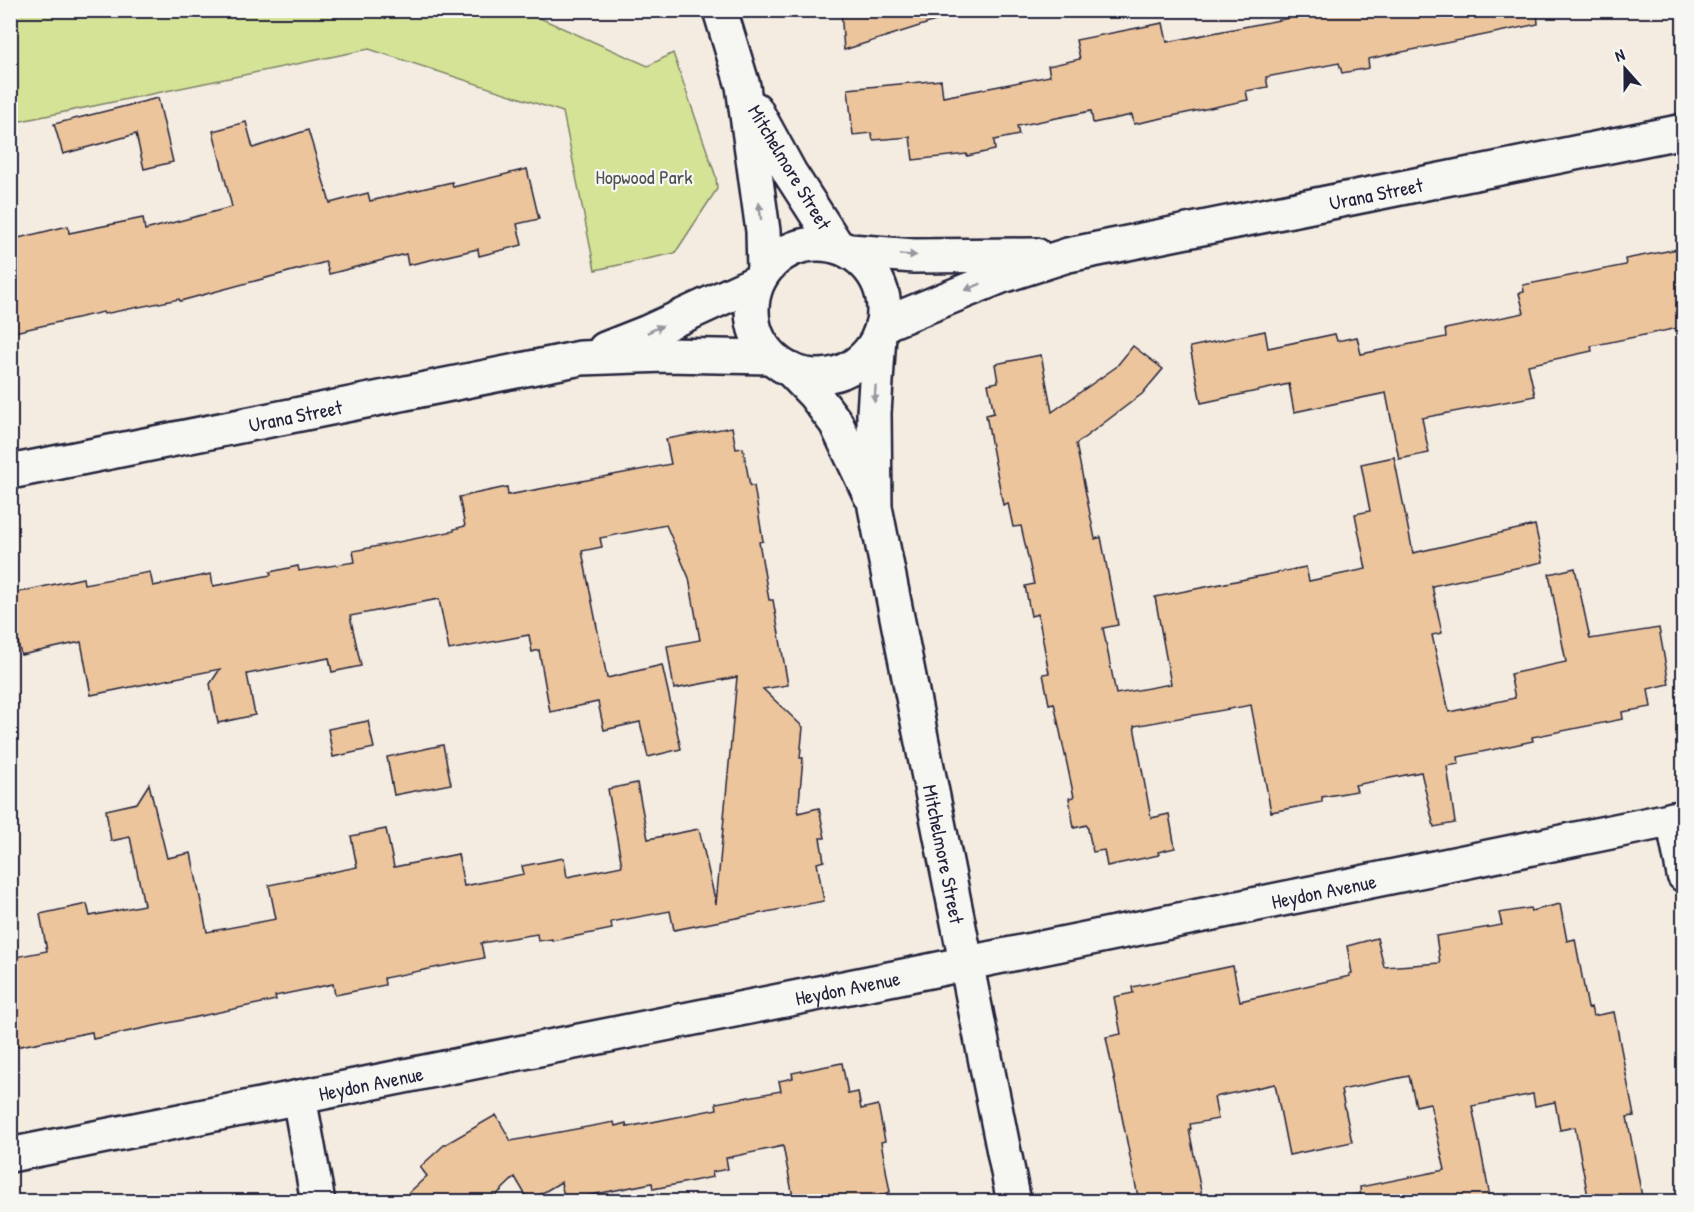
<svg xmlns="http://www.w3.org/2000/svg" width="1694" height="1212" font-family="'Patrick Hand',sans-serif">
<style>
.green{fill:#d5e396;stroke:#7c8268;stroke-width:1.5}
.water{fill:#8ad1eb;stroke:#608ba5;stroke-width:1.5}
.building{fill:#ecc59c;stroke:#22223b;stroke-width:1.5}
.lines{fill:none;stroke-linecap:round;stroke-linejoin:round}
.minor-casing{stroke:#22223b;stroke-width:38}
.minor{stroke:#f6f6f2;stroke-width:33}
.oneway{fill:#9797a0}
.labels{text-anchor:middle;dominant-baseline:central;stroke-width:4.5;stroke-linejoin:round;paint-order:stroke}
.street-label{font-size:20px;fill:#22223b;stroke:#f6f6f2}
.park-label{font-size:20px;fill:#4f5252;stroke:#f6f6f2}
</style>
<rect width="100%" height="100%" fill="#f4ece1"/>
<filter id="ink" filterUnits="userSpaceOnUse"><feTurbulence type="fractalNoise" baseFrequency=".0167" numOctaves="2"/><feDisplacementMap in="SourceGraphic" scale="12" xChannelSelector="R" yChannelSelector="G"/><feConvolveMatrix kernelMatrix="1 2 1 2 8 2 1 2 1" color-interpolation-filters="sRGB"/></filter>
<g filter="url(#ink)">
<!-- green -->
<path class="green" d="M 10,11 L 524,11 L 648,66 L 673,53 L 716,177 L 717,189 L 675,253 L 595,270 L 563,112 L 369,49 L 11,123 Z"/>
<!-- water -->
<path class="water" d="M 1370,1191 L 1372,1202 L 1321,1202 Z"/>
<!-- building -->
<path class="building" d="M 841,10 L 947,10 L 948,17 L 844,50 Z
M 1299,10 L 1537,10 L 1538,24 L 1368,59 L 1369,68 L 1342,73 L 1339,63 L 1266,77 L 1268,87 L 1246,91 L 1248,100 L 1134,124 L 1132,115 L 1093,123 L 1091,111 L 1017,126 L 1019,135 L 994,140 L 995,150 L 967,156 L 967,154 L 913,160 L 910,137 L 873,140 L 871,133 L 853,135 L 848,89 L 941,80 L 943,97 L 1050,76 L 1048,66 L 1080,59 L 1076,40 L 1163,23 L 1167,42 L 1300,16 Z
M 158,98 L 173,162 L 144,169 L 136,134 L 63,154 L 54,124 Z
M 246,122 L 253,148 L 308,130 L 330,203 L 368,193 L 370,201 L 452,182 L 453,187 L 527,169 L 539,219 L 517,224 L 522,245 L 479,256 L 478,249 L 408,265 L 406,254 L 329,274 L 326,262 L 180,301 L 179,299 L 104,314 L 103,312 L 10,333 L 10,240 L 68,226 L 69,233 L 143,218 L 145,230 L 232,207 L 213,131 Z
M 1683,248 L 1683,327 L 1591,346 L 1592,351 L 1528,365 L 1535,396 L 1422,418 L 1429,453 L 1399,459 L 1386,393 L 1294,412 L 1289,384 L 1201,403 L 1190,347 L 1265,331 L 1268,348 L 1335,334 L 1337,341 L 1357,337 L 1361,354 L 1446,337 L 1445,329 L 1524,313 L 1519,293 L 1524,292 L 1523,285 L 1626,265 L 1625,259 Z
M 1133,346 L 1163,369 L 1142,394 L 1076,444 L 1095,539 L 1101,537 L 1118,625 L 1103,628 L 1116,694 L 1171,684 L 1155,597 L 1306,567 L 1309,581 L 1366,569 L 1355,514 L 1370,511 L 1361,464 L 1394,457 L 1413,553 L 1535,525 L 1543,562 L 1432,586 L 1442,633 L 1432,635 L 1449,712 L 1515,698 L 1510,674 L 1566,662 L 1549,574 L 1575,568 L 1590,639 L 1659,628 L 1669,684 L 1648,689 L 1651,707 L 1622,712 L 1623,719 L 1532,737 L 1533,741 L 1458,757 L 1459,764 L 1447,766 L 1455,823 L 1434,827 L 1421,772 L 1355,785 L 1357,791 L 1322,797 L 1322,802 L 1271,812 L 1251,705 L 1134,726 L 1151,818 L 1169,814 L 1175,848 L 1158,852 L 1159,855 L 1107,866 L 1104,850 L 1093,852 L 1087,825 L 1074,828 L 1069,798 L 1074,797 L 1054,703 L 1049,704 L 1043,674 L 1049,673 L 1038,614 L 1031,616 L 1025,586 L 1034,584 L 1021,526 L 1013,527 L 1008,503 L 1003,505 L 986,415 L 994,413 L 988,384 L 998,382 L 995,364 L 1041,355 L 1052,412 L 1116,367 Z
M 732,427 L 736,449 L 743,448 L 750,486 L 754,486 L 763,541 L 759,542 L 769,600 L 773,600 L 788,685 L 763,689 L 803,727 L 800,758 L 803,758 L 798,813 L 819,808 L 825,838 L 820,838 L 824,861 L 817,863 L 824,901 L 674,930 L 670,911 L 611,922 L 612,929 L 552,941 L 552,939 L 538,941 L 537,934 L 481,943 L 484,958 L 384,978 L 385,985 L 335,995 L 333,984 L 275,996 L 276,1000 L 93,1039 L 92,1032 L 10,1048 L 10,958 L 47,951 L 40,914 L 87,904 L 90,916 L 144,905 L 130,837 L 111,841 L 106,810 L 137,803 L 149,784 L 167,858 L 191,853 L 207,932 L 276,919 L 269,885 L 357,867 L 351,836 L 386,829 L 394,867 L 458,854 L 464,886 L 524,874 L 522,866 L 564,858 L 567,877 L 622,866 L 608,789 L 637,783 L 648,839 L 699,829 L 716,904 L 737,677 L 674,689 L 667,646 L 700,640 L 689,578 L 666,525 L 600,538 L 602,547 L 582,551 L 607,678 L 662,665 L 681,749 L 648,757 L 640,722 L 604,730 L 598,702 L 550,712 L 539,650 L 532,652 L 529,635 L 449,650 L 439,599 L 350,616 L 361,666 L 332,672 L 329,658 L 247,674 L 255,715 L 218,723 L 210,684 L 220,669 L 91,695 L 81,642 L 21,655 L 10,607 L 10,594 L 83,578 L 84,584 L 150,572 L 153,586 L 211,574 L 213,586 L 271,575 L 270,572 L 298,566 L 299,571 L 355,562 L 353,551 L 454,531 L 454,529 L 465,526 L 459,497 L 507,487 L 508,495 L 671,464 L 666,439 Z
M 368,721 L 374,748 L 333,757 L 328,729 Z
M 443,745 L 451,784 L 394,795 L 387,757 Z
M 1560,904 L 1567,941 L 1575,939 L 1588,1008 L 1591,1007 L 1593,1016 L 1614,1012 L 1634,1116 L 1627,1117 L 1643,1202 L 1589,1202 L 1575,1127 L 1560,1130 L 1555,1102 L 1535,1106 L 1533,1094 L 1472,1106 L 1491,1202 L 1361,1202 L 1360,1187 L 1445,1170 L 1430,1103 L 1416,1106 L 1409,1076 L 1341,1090 L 1352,1142 L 1289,1155 L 1275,1084 L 1214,1097 L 1218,1119 L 1190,1124 L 1191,1129 L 1189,1129 L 1203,1202 L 1139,1202 L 1106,1037 L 1121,1034 L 1114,997 L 1133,993 L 1132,987 L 1233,966 L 1240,1001 L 1350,976 L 1349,974 L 1352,973 L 1347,946 L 1377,938 L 1384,967 L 1440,963 L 1436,936 L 1502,925 L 1499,913 L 1530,908 L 1531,911 Z
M 842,1063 L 848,1094 L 858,1092 L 861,1109 L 878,1105 L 885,1141 L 881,1142 L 890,1192 L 880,1195 L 881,1202 L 794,1202 L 783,1146 L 726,1158 L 728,1169 L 712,1172 L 713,1177 L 653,1189 L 652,1183 L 576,1198 L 576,1195 L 564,1197 L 561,1182 L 529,1201 L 515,1177 L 489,1202 L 399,1202 L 427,1176 L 420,1167 L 444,1145 L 496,1115 L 511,1141 L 614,1122 L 615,1126 L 626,1123 L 627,1127 L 717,1109 L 716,1103 L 781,1091 L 779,1081 L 793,1078 L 792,1073 Z"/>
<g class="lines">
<!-- minor casing -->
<g class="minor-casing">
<g id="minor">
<path d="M 720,10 L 743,86 L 763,231 L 764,270"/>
<path d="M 755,109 L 790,173 L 837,246"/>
<circle cx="818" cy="310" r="66"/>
<path d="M 850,251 L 914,256 L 1036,255"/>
<path id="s1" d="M 882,325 L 1002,276 L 1068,255 L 1684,131"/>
<path id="s2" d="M 879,335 L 874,413 L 875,507 L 1014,1202"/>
<path d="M 605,349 L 648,332 L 757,282"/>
<path d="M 791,370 L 814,394 L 836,423 L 870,495"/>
<path id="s3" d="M 10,472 L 581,358 L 665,355 L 771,357"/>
<path d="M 1673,819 L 1684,875"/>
<path d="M 299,1097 L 318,1202"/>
<path id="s4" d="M 10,1155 L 929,971 L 1684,817"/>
</g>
</g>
<!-- minor -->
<use href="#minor" class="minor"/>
</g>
<!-- one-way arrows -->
<defs><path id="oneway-solid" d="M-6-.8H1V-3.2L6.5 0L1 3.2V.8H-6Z" transform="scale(1.5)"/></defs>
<g class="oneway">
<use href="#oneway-solid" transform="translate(760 211) rotate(-97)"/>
<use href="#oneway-solid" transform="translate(908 255) rotate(3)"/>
<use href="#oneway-solid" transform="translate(973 287) rotate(158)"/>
<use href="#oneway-solid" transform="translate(655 329) rotate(-25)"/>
<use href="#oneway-solid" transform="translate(875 394) rotate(94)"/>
</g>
</g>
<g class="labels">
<!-- street labels -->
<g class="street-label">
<text transform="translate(790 167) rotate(59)">Mitchelmore Street</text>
<text stroke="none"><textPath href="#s1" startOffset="513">Urana Street</textPath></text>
<text stroke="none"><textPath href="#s3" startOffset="291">Urana Street</textPath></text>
<text stroke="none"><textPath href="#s2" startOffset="526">Mitchelmore Street</textPath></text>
<text stroke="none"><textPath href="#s4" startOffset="1340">Heydon Avenue</textPath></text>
<text stroke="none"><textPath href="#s4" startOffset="854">Heydon Avenue</textPath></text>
<text stroke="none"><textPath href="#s4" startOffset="368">Heydon Avenue</textPath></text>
</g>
<!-- park labels -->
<g class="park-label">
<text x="644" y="176">Hopwood Park</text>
</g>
</g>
<!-- margin -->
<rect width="1694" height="1212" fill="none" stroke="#f6f6f2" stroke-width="36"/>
<rect x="18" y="18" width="1658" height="1176" fill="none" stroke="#22223b" stroke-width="2" filter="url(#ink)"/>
<!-- north arrow -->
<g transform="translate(1625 69) rotate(339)" stroke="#f6f6f2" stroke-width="4.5" paint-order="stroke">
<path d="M0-4.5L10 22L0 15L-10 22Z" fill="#22223b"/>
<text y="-9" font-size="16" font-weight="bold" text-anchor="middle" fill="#22223b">N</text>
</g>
</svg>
